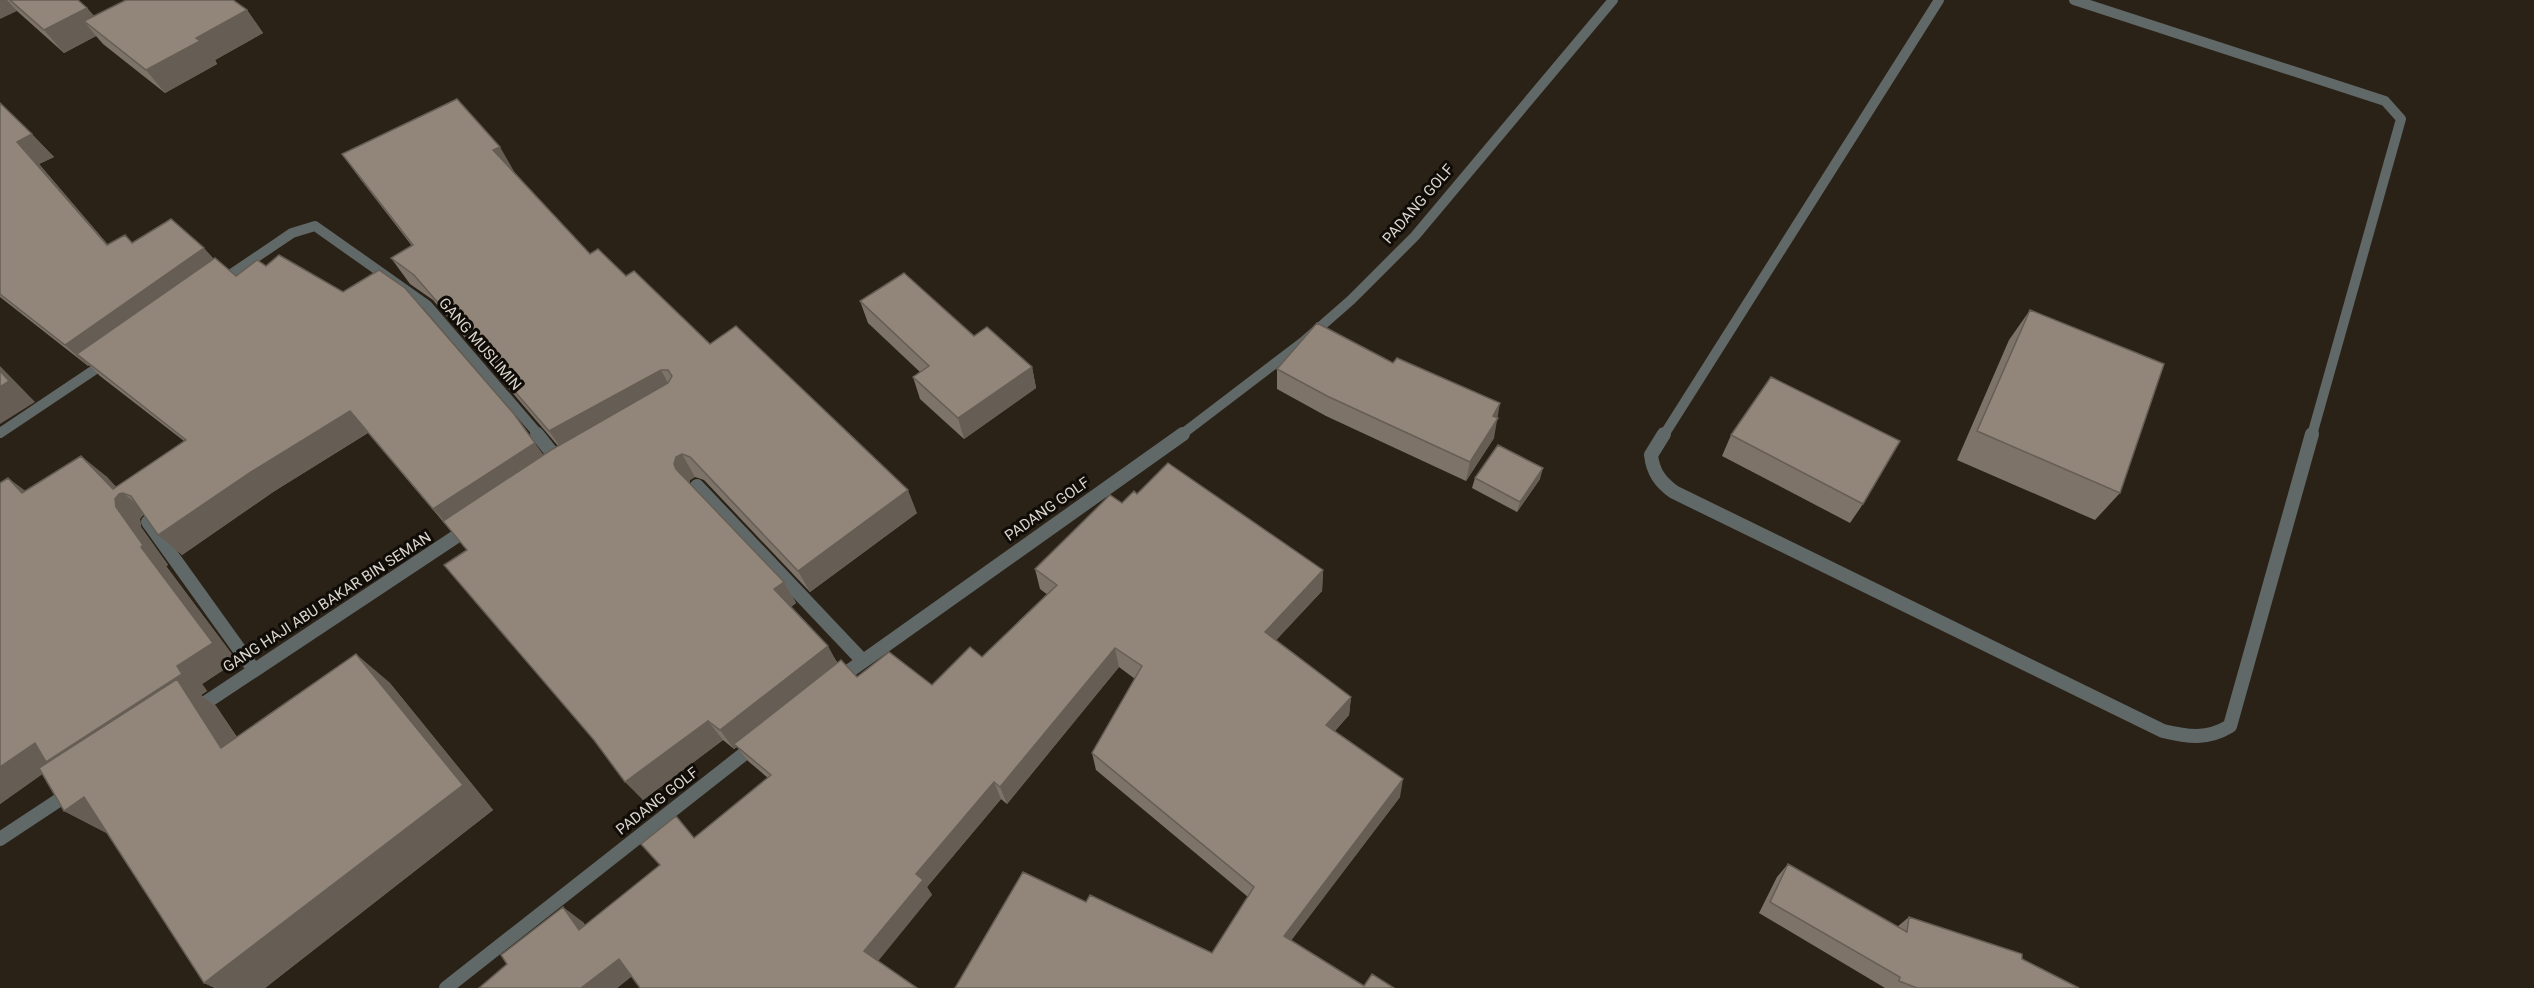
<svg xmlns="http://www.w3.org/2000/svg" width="2534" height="988" font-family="Roboto,sans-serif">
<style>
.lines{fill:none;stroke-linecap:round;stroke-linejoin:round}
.lane{stroke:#606968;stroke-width:14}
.street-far1{stroke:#606968;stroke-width:10}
.street{stroke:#606968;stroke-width:14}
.wall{fill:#7d7368}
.shaded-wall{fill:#665e55}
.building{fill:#918679;stroke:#665e55;stroke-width:1.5}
.labels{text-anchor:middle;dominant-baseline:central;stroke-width:6;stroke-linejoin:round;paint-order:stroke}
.street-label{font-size:15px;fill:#dcd6cf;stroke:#100c08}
</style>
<rect width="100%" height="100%" fill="#2b2217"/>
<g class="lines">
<!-- lane -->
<path class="lane" d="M 697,486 L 862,660"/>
<!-- street-far1 -->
<path class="street-far1" d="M 2074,0 L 2385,101 L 2401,119 L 2312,435
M 221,281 L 292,233 L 315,226 L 427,305 L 539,435
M 0,433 L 106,362
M 1181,435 L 1303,342 L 1351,300 L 1415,236 L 1613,0
M 1664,435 L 1939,0"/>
<!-- street -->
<path class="street" d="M 537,434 L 560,463
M 1664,434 L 1651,455 C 1653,472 1660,482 1674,492 L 2163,731 C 2188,737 2207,740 2230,726 L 2312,434
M 148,522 L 254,670
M 838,679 L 1183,434
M 196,709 L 469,528
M 0,839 L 71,792
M 446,988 L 754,746"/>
</g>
<!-- wall -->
<path class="wall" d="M 0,0 L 78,0 L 87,8 L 94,16 L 247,10 L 263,33 L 215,60 L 217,64 L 165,93 L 103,44 L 96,36 L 64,53 L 17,11 Z
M 0,103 L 54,157 L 39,164 L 108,245 L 132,243 L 214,259 L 236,276 L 544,455 L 558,446 L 433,300 L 410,284 L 391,258 L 412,246 L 361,180 L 342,154 L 515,173 L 590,254 L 626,276 L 917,513 L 810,592 L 704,480 L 695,477 L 690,480 L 690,483 L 784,582 L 796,603 L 791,607 L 838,663 L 857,677 L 932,685 L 982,657 L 1048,595 L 1040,589 L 1035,569 L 1122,503 L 1137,494 L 1323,570 L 1322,591 L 1276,640 L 1351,697 L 1349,715 L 1335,731 L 1400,797 L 1291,940 L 1364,986 L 1394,988 L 955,988 L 1086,902 L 1212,953 L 1248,897 L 1096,770 L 1092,753 L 1135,679 L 1119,667 L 1007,804 L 1001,799 L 927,887 L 932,895 L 632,976 L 617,988 L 479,988 L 583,922 L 585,925 L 768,778 L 748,761 L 737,747 L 734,749 L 723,740 L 643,800 L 467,550 L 368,433 L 273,492 L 182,555 L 144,514 L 140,519 L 141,527 L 168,565 L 166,566 L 237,661 L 202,684 L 207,691 L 201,695 L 216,706 L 237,737 L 389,682 L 493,810 L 265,988 L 215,988 L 204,983 L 107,833 L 64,811 L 42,774 L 0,804 L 0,483 L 26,491 L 106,476 L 116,487 L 184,441 L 100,376 L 89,365 L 88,366 L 0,297 Z
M 860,301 L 974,336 L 1032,367 L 1036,388 L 964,439 L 920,399 L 913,377 L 920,372 L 868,323 Z
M 2030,310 L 2120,493 L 2095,520 L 1957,460 L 2009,340 Z
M 1277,369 L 1494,438 L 1466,481 L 1326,416 L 1277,389 Z
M 1731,435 L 1863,504 L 1850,523 L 1722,456 Z
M 1475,478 L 1540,479 L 1517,512 L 1472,488 Z
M 1788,864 L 1897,927 L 1909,917 L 2022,959 L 2079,988 L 1885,988 L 1759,913 L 1777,877 Z"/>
<!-- shaded-wall -->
<path class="shaded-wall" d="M 0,0 L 7,0 L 17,11 L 0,19 Z
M 87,8 L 106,31 L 84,21 L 96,36 L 64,53 L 44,30 Z
M 247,10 L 263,33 L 215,60 L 217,64 L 165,93 L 146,70 L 196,38 Z
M 32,134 L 54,157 L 39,164 L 128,268 L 107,245 L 17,142 Z
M 500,147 L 515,173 L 509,176 L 493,150 Z
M 204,248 L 224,270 L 77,354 L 89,365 L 88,366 L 65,345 Z
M 0,366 L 35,402 L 0,424 Z
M 1032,367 L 1036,388 L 964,439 L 958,418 Z
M 661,370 L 674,394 L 565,454 L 549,431 Z
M 1500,403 L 1494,438 L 1466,481 L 1470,462 Z
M 350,411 L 369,432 L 273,492 L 182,555 L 158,535 L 251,472 Z
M 514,414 L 550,464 L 451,529 L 433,509 Z
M 682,454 L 695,477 L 690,480 L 688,488 L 690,492 L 674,464 L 676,457 Z
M 81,456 L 106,476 L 122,493 L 123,493 L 148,513 L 143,514 L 140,519 L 141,527 L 168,565 L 166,566 L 237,661 L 202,684 L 207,691 L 201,695 L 216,706 L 260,773 L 54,766 L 0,804 L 0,767 L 35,743 L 177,666 L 141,547 L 116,507 L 113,489 Z
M 1543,468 L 1540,479 L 1517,512 L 1520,502 Z
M 8,478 L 35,498 L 22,493 Z
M 908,490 L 917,513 L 810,592 L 798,571 Z
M 1323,570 L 1322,591 L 1265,652 L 1265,632 Z
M 784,582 L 796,603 L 786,610 L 774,589 Z
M 828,646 L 839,666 L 734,744 L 737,747 L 734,749 L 720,730 Z
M 1115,648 L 1119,667 L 1007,804 L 1000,787 Z
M 356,654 L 389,682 L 493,810 L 265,988 L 215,988 L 204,983 Z
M 1351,697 L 1349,715 L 1324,743 L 1326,725 Z
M 708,721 L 723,740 L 643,800 L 625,782 Z
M 1403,779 L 1400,797 L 1284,950 L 1284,936 Z
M 994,782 L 1001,799 L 927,887 L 932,895 L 875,965 L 864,951 L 916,874 Z
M 84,797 L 110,835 L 64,811 Z
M 563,907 L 583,922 L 598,944 L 579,930 Z
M 619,959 L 637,972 L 617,988 L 581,988 Z"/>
<!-- building -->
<path class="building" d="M 10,0 L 78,0 L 87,8 L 44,30 Z
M 126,0 L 233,0 L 247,10 L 196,38 L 200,41 L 146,70 L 84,21 Z
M 457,99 L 500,147 L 493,150 L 590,254 L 598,249 L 626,276 L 634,271 L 710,344 L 736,326 L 908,490 L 798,571 L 690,457 L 682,454 L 676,457 L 674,464 L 676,469 L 784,582 L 774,589 L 828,646 L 720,730 L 708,721 L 625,782 L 594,740 L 444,565 L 467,550 L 443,521 L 551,450 L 668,383 L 672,376 L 668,370 L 661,370 L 549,431 L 414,275 L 391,258 L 413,245 L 342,154 Z
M 0,103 L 32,134 L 17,142 L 107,245 L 125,235 L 132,243 L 171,219 L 204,248 L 65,345 L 0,294 Z
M 279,255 L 343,292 L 379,270 L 405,288 L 514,414 L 535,443 L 433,509 L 350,411 L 251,472 L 158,535 L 131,496 L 123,493 L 119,494 L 115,499 L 116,507 L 143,545 L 141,547 L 213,643 L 177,666 L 182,674 L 46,762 L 35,743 L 0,767 L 0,483 L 8,478 L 22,493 L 81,456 L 113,489 L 186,440 L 77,354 L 215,258 L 236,276 L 257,260 L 266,266 Z
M 904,273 L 974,336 L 987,327 L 1032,367 L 958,418 L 913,377 L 929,366 L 860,301 Z
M 2030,310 L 2164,364 L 2120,493 L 1977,431 Z
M 1317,323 L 1393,363 L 1397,358 L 1500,403 L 1493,416 L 1498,418 L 1470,462 L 1327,396 L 1277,369 Z
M 0,371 L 9,381 L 0,387 Z
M 1771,377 L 1900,441 L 1863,504 L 1731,435 Z
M 1498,445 L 1543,468 L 1520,502 L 1475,478 Z
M 1168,463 L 1323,570 L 1265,632 L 1351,697 L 1326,725 L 1403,779 L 1284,936 L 1364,986 L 1372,974 L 1394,988 L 955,988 L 1023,872 L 1086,902 L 1090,895 L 1212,953 L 1254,887 L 1092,753 L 1142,666 L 1115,648 L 1000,787 L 994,782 L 916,874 L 923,880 L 864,951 L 917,988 L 640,988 L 619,959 L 581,988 L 479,988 L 507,964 L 501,955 L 563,907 L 579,930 L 660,865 L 641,844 L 676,816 L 694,838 L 771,775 L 734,744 L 841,660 L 857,677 L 889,652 L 932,685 L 970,647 L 982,657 L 1057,585 L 1035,569 L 1110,495 L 1122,503 L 1134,491 L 1137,494 Z
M 356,654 L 463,785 L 204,983 L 84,797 L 64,811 L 39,768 L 177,679 L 221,748 Z
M 1788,864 L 1907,932 L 1909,917 L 2022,954 L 2022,959 L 2079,988 L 1917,988 L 1899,981 L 1900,977 L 1770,902 Z"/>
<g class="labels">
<!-- street labels -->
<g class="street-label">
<text transform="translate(1418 204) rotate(-49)">PADANG GOLF</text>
<text transform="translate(480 344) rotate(49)">GANG MUSLIMIN</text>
<text transform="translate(1047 509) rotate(-35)">PADANG GOLF</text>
<text transform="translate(327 602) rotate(-33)">GANG HAJI ABU BAKAR BIN SEMAN</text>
<text transform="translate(657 801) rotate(-38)">PADANG GOLF</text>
</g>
</g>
</svg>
